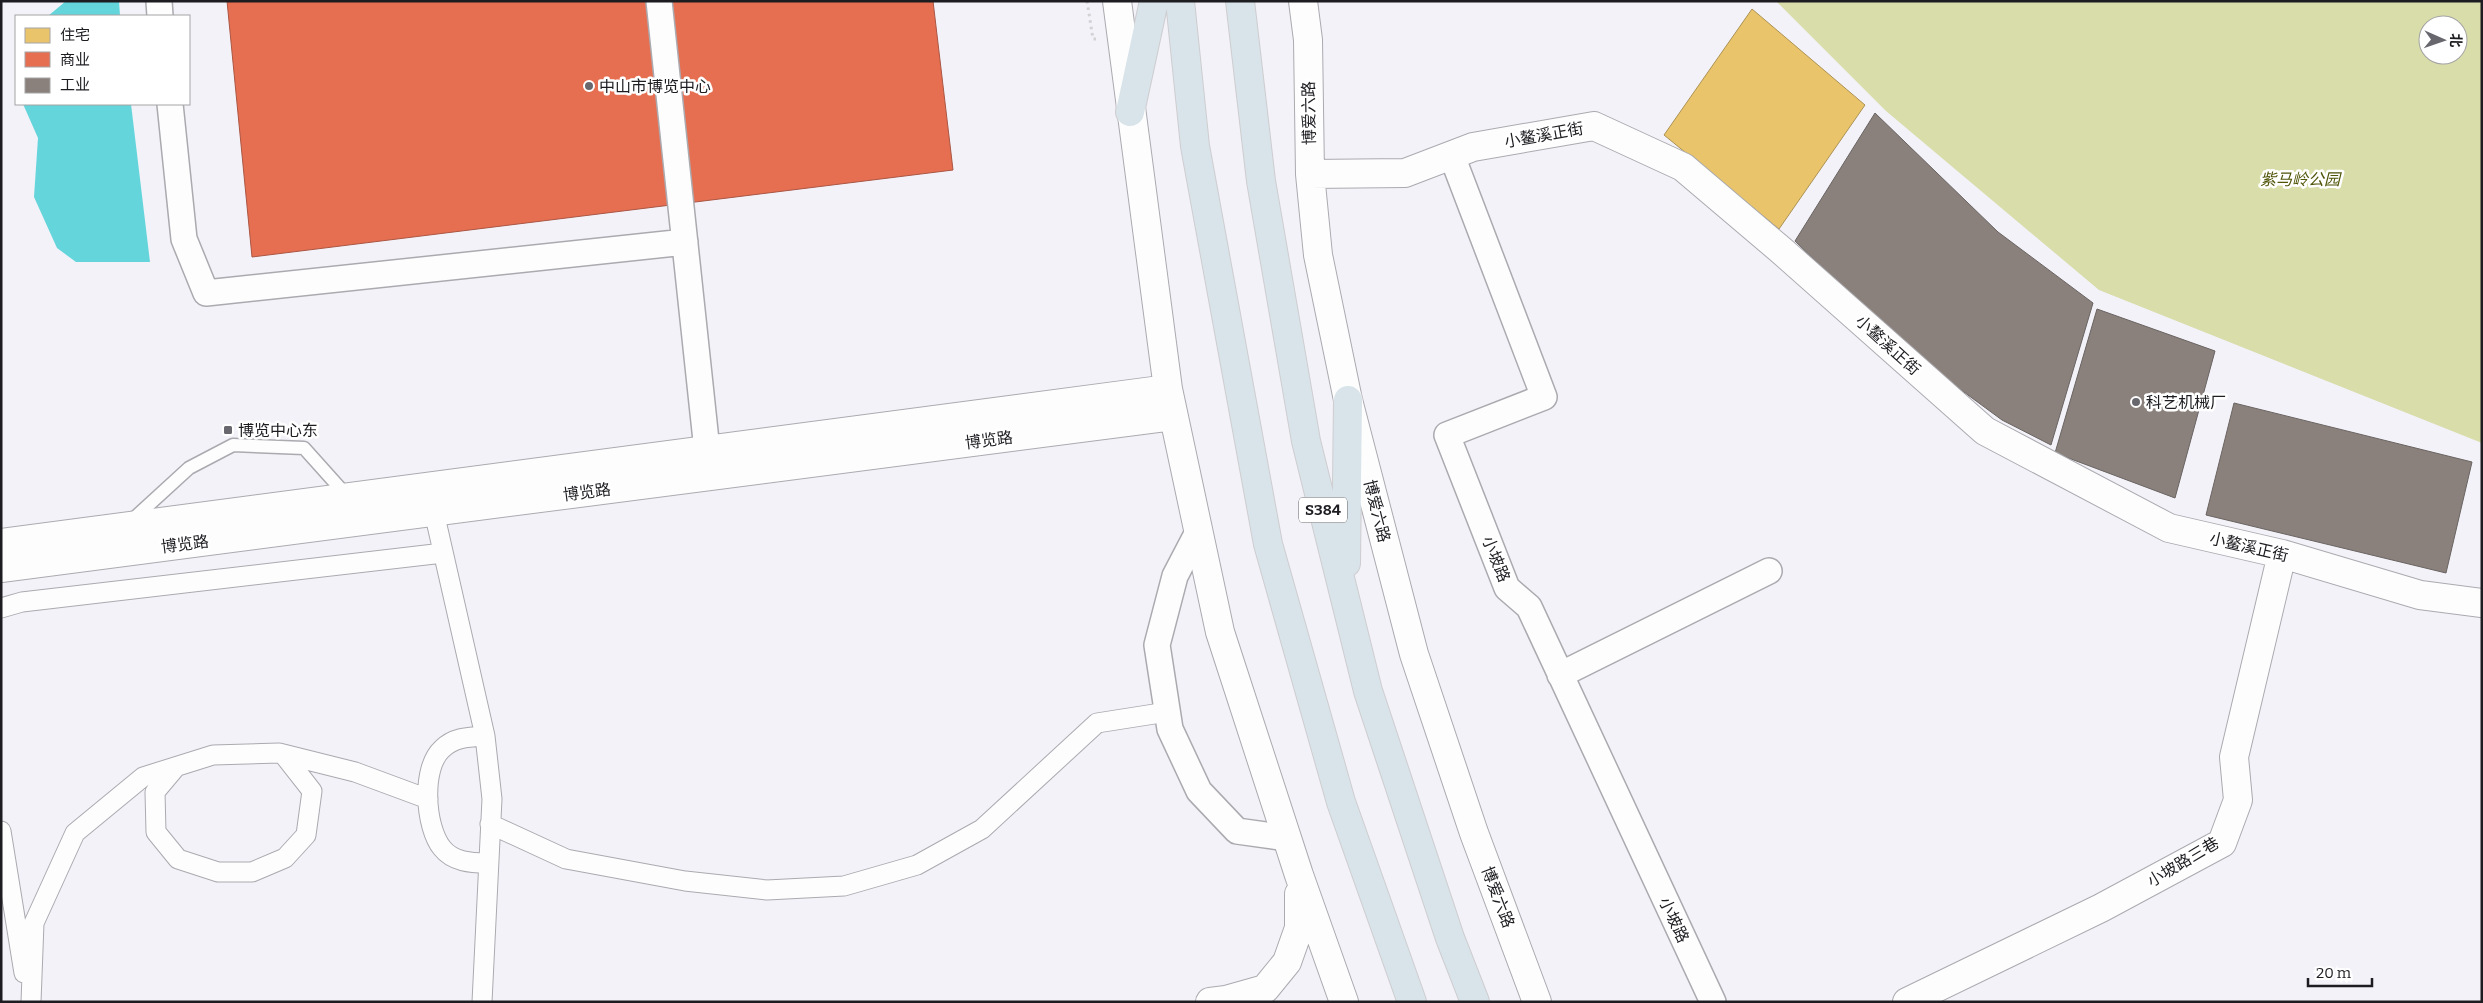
<svg xmlns="http://www.w3.org/2000/svg" width="2483" height="1003" font-family="Bitter,'Noto Sans SC',serif">
<style>
.green{fill:#d9ddaa;fill-rule:evenodd}
.water{fill:#64d5da}
.homes{fill:#e9c46a;stroke:#ac9254}
.shops{fill:#e76f51;stroke:#aa5643}
.industry{fill:#8a817c;stroke:#696361}
.lines{fill:none;stroke-linecap:round;stroke-linejoin:round}
.service-casing{stroke:#abaaaf;stroke-width:15}
.pedestrian-casing{stroke:#abaaaf;stroke-width:21}
.minor-casing{stroke:#abaaaf;stroke-width:28}
.tertiary-casing{stroke:#abaaaf;stroke-width:30}
.trunk-casing{stroke:#cecdd0;stroke-width:30}
.path{stroke:#d2d1d4;stroke-width:3;stroke-dasharray:2.5 4;stroke-linecap:butt}
.service{stroke:#fdfdfe;stroke-width:12}
.pedestrian{stroke:#fdfdfe;stroke-width:19}
.minor{stroke:#fdfdfe;stroke-width:25}
.tertiary{stroke:#fdfdfe;stroke-width:28}
.trunk{stroke:#d8e4e9;stroke-width:28}
.poi-dot{fill:#68676d;stroke:#fff;stroke-width:2}
.labels{text-anchor:middle;dominant-baseline:central;stroke-width:5;stroke-linejoin:round;paint-order:stroke}
.shield{fill:#fff;stroke:#616064;stroke-width:1}
.shield-label{font-size:15px;font-weight:bold;fill:#1d1c21}
.poi-label{font-size:16px;fill:#1d1c21;stroke:#fff;text-anchor:start}
.street-label{font-size:16px;fill:#1d1c21;stroke:#fff}
.park-label{font-size:16px;font-style:italic;fill:#515508;stroke:#fff}
</style>
<rect width="100%" height="100%" fill="#f3f2f9"/>
<!-- green -->
<path class="green" d="M 1776,1 L 2482,1 L 2482,443 L 2099,290 L 1886,111 ZM 2428,25 L 2458,25 L 2458,55 L 2428,55 Z"/>
<!-- water -->
<path class="water" d="M 66,1 L 119,1 L 120,16 L 48,16 Z
M 23,104 L 131,104 L 150,262 L 76,262 L 57,248 L 34,197 L 38,138 Z"/>
<!-- homes -->
<path class="homes" d="M 1752,9 L 1865,105 L 1779,229 L 1664,135 Z"/>
<!-- shops -->
<path class="shops" d="M 227,1 L 933,1 L 953,170 L 252,257 Z"/>
<!-- industry -->
<path class="industry" d="M 1875,113 L 1998,232 L 2093,303 L 2051,445 L 2002,420 L 1938,373 L 1836,281 L 1795,241 Z
M 2097,309 L 2215,351 L 2175,498 L 2055,453 Z
M 2234,403 L 2472,462 L 2446,573 L 2206,515 Z"/>
<g class="lines">
<!-- service casing -->
<g class="service-casing">
<path id="service" d="M 130,522 L 189,468 L 233,445 L 304,448 L 347,496"/>
</g>
<!-- pedestrian casing -->
<g class="pedestrian-casing">
<path id="pedestrian" d="M 434,512 L 485,736 L 492,799 L 482,1002
M 1,608 L 22,602 L 443,553
M 485,736 C 469,737 454,737 442,749 C 421,768 425,827 442,848 C 453,862 471,863 487,863
M 176,767 L 155,792 L 156,832 L 178,859 L 218,872 L 252,872 L 285,858 L 306,835 L 312,791 L 283,754
M 490,824 L 566,859 L 685,881 L 767,890 L 844,886 L 917,865 L 982,829 L 1097,723 L 1167,712
M 1,831 L 24,973
M 31,1002 L 34,923 L 75,833 L 143,777 L 213,755 L 279,753 L 355,772 L 428,799"/>
</g>
<!-- minor casing -->
<g class="minor-casing">
<path id="minor" d="M 159,1 L 160,16
M 659,1 L 707,450
M 170,104 L 184,239 L 206,293 L 685,242
M 1452,156 L 1544,397 L 1447,435 L 1507,588 L 1529,607 L 1713,1002
M 1198,532 L 1175,576 L 1157,645 L 1170,729 L 1199,791 L 1237,831 L 1287,838
M 1560,675 L 1769,571"/>
</g>
<!-- tertiary casing -->
<g class="tertiary-casing">
<path id="tertiary" d="M 1117,1 L 1168,389 L 1220,632 L 1299,875 L 1344,1002
M 1303,1 L 1308,40 L 1310,174 L 1318,255 L 1348,400 L 1414,654 L 1474,833 L 1537,1002
M 1310,174 L 1405,173 L 1473,147 L 1594,126 L 1683,167 L 1782,251 L 1985,431 L 2169,528 L 2282,554 L 2420,595 L 2482,603
M 1,543 L 1168,389
M 1,568 L 1173,416
M 1210,1002 L 1226,1000 L 1265,989 L 1287,962 L 1299,928 L 1299,894
M 1907,1002 L 2101,908 L 2222,843 L 2238,800 L 2234,757 L 2282,554"/>
</g>
<!-- trunk casing -->
<g class="trunk-casing">
<path id="trunk" d="M 1180,1 L 1195,146 L 1268,544 L 1341,802 L 1412,1002
M 1240,1 L 1261,181 L 1306,441 L 1368,691 L 1450,938 L 1475,1002
M 1130,112 L 1154,1
M 1346,563 L 1348,400"/>
</g>
<!-- path -->
<path class="path" d="M 1087,1 L 1093,39 L 1098,39"/>
<!-- service -->
<use href="#service" class="service"/>
<!-- pedestrian -->
<use href="#pedestrian" class="pedestrian"/>
<!-- minor -->
<use href="#minor" class="minor"/>
<!-- tertiary -->
<use href="#tertiary" class="tertiary"/>
<!-- trunk -->
<use href="#trunk" class="trunk"/>
</g>
<!-- markers -->
<g class="poi-dot">
<circle cx="589" cy="86" r="5"/>
<circle cx="2136" cy="402" r="5"/>
<rect x="223" y="425" width="10" height="10" rx="2.5"/>
</g>
<g class="labels">
<!-- shield labels -->
<rect class="shield" x="1299" y="497.5" width="48" height="25" rx="4"/>
<g class="shield-label">
<text x="1323" y="510">S384</text>
</g>
<!-- poi labels -->
<g class="poi-label">
<text x="599" y="86">中山市博览中心</text>
<text x="2146" y="402">科艺机械厂</text>
<text x="238" y="430">博览中心东</text>
</g>
<!-- street labels -->
<g class="street-label">
<text transform="translate(1309 113) rotate(-91)">博爱六路</text>
<text transform="translate(1544 135) rotate(-10)">小鳌溪正街</text>
<text transform="translate(1888 345) rotate(42)">小鳌溪正街</text>
<text transform="translate(989 440) rotate(-7)">博览路</text>
<text transform="translate(587 492) rotate(-7)">博览路</text>
<text transform="translate(1377 511) rotate(76)">博爱六路</text>
<text transform="translate(185 544) rotate(-7)">博览路</text>
<text transform="translate(2249 547) rotate(13)">小鳌溪正街</text>
<text transform="translate(1496 559) rotate(68)">小坡路</text>
<text transform="translate(2183 862) rotate(-31)">小坡路三巷</text>
<text transform="translate(1498 897) rotate(69)">博爱六路</text>
<text transform="translate(1674 920) rotate(65)">小坡路</text>
</g>
<!-- park labels -->
<g class="park-label">
<text x="2300" y="179">紫马岭公园</text>
</g>
</g>
<!-- border -->
<rect width="2483" height="1003" fill="none" stroke="#1d1c21" stroke-width="5"/>
<!-- legend -->
<rect x="15" y="15" width="175" height="90" fill="#ffffff" stroke="#a5a4a6"/>
<rect x="25" y="28" width="25" height="15" fill="#e9c46a" stroke="#a5a4a6"/>
<text x="60" y="40" font-size="15" fill="#1d1c21">住宅</text>
<rect x="25" y="52" width="25" height="15" fill="#e76f51" stroke="#a5a4a6"/>
<text x="60" y="65" font-size="15" fill="#1d1c21">商业</text>
<rect x="25" y="78" width="25" height="15" fill="#8a817c" stroke="#a5a4a6"/>
<text x="60" y="90" font-size="15" fill="#1d1c21">工业</text>
<!-- north arrow -->
<g transform="translate(2443 40) rotate(92)"><circle r="24" fill="#ffffff" stroke="#a5a4a6"/>
<path d="M0-4L9 19L0 12L-9 19Z" fill="#68676d"/>
<text y="-8" font-size="14" font-weight="bold" text-anchor="middle" fill="#1d1c21">北</text>
</g>
<!-- scale -->
<path d="M2308 978v8h64v-8" fill="none" stroke="#1d1c21" stroke-width="2.5"/>
<text x="2316" y="978" font-size="15" fill="#1d1c21" stroke="#ffffff" stroke-width="4" paint-order="stroke">20 m</text>
</svg>
